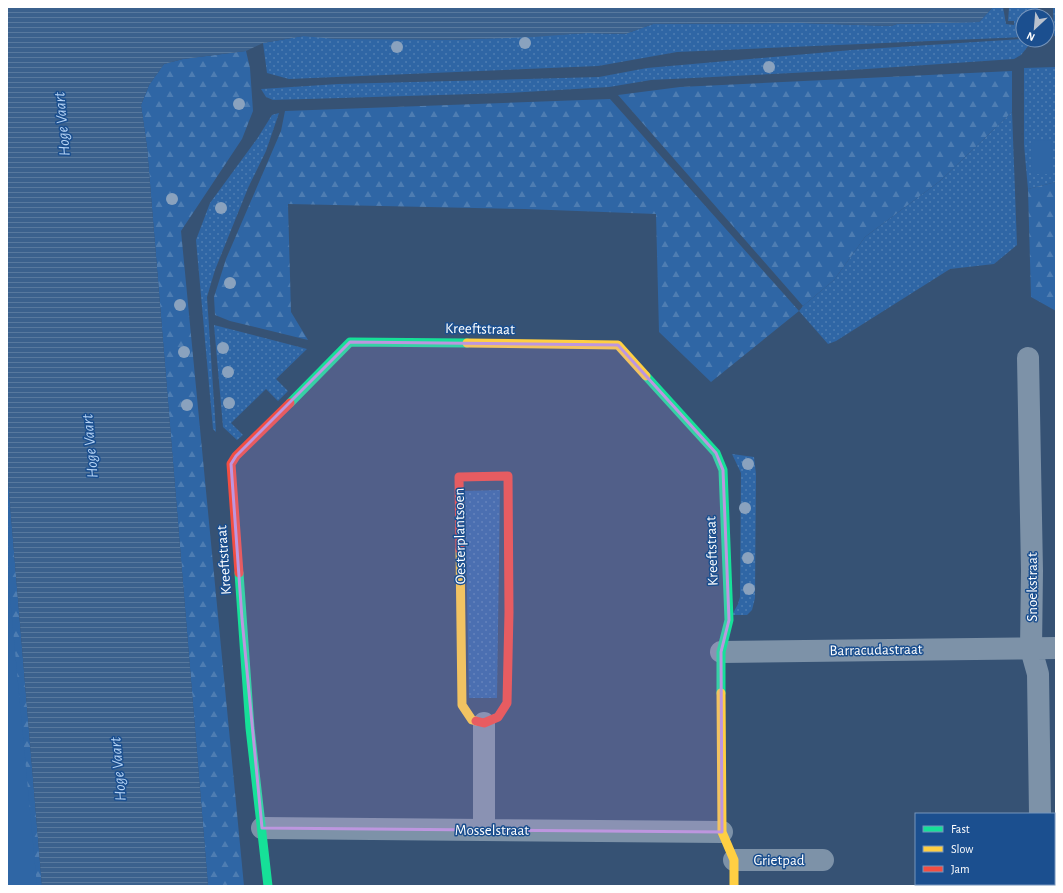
<svg xmlns="http://www.w3.org/2000/svg" width="1063" height="893" font-family="'Alegreya Sans',sans-serif">
<style>
.grass{fill:url(#grass-dots)}
.forest{fill:url(#forest-firs)}
.pitch{fill:#2f66a5}
.water{fill:url(#water-rules)}
.lines{fill:none;stroke-linecap:round;stroke-linejoin:round}
.street{stroke:#7d92a8;stroke-width:22}
.fast{stroke:#16e098;stroke-width:9}
.slow{stroke:#ffcf43;stroke-width:9}
.jam{stroke:#f24e42;stroke-width:9}
.tree{fill:#8aa2be}
.marked{fill:#bd96df;fill-opacity:0.2;stroke:#bd96df;stroke-width:3;stroke-linejoin:round}
.labels{text-anchor:middle;dominant-baseline:central;stroke-width:3;stroke-linejoin:round;paint-order:stroke}
.street-label{font-size:15px;fill:#fff;stroke:#1b4f8f}
.water-label{font-size:16px;font-style:italic;fill:#b5d3f5;stroke:#1b4f8f}
</style>
<defs>
<pattern id="grass-dots" width="8" height="8" patternUnits="userSpaceOnUse"><rect width="8" height="8" fill="#2f66a5"/><path d="M2 2h.1M6 6h.1" fill="none" stroke="#4e7db2" stroke-width="1.8" stroke-linecap="round"/></pattern>
<pattern id="forest-firs" width="22" height="20" patternUnits="userSpaceOnUse"><rect width="22" height="20" fill="#2f66a5"/><path d="M5 1l3.5 6h-7zM16 11l3.5 6h-7z" fill="#4e7db2"/></pattern>
<pattern id="water-rules" width="6" height="5" patternUnits="userSpaceOnUse"><rect width="6" height="5" fill="#3b618d"/><path d="M0 2.5h6" fill="none" stroke="#58799e"/></pattern>
</defs>
<rect width="100%" height="100%" fill="#365274"/>
<!-- grass -->
<path class="grass" d="M 993,7 L 1003,7 L 1006,24 L 1014,25 L 1014,21 L 1008,21 L 1009,8 L 1038,7 L 1038,16 L 1023,16 L 1023,37 L 677,52 L 598,66 L 289,79 L 267,73 L 263,43 L 303,36 L 452,40 L 588,33 L 625,34 L 653,24 L 802,23 L 891,26 L 897,24 L 979,22 Z
M 1053,7 L 1056,7 L 1056,36 L 1054,36 Z
M 1023,39 L 1033,40 L 1021,55 L 1014,59 L 852,70 L 651,80 L 609,87 L 507,93 L 273,100 L 266,97 L 261,89 L 338,84 L 599,77 L 647,68 L 852,50 Z
M 1056,67 L 1056,182 L 1028,189 L 1024,145 L 1024,68 Z
M 1012,112 L 1017,245 L 994,264 L 950,269 L 836,341 L 828,344 L 799,311 L 803,306 L 834,280 L 865,237 L 940,181 Z
M 279,113 L 266,151 L 248,188 L 215,270 L 207,297 L 216,432 L 213,429 L 196,240 L 210,203 L 257,139 L 272,115 Z
M 214,325 L 307,349 L 276,379 L 288,391 L 278,401 L 266,389 L 231,423 L 243,435 L 237,440 L 223,427 Z
M 732,454 L 754,457 L 756,474 L 755,598 L 752,610 L 747,615 L 732,615 L 738,604 L 740,597 L 741,473 Z
M 500,490 L 497,698 L 469,698 L 465,491 Z"/>
<!-- forest -->
<path class="forest" d="M 246,51 L 250,68 L 253,111 L 242,139 L 181,231 L 244,886 L 208,886 L 147,147 L 141,105 L 149,85 L 164,64 L 183,59 Z
M 1012,71 L 1012,112 L 940,181 L 865,237 L 834,280 L 803,306 L 618,95 L 680,87 Z
M 610,99 L 799,311 L 711,382 L 659,332 L 656,214 L 525,209 L 288,204 L 291,312 L 308,340 L 230,321 L 215,315 L 214,297 L 226,259 L 281,131 L 285,111 Z
M 1056,182 L 1056,311 L 1031,297 L 1028,189 Z
M 7,468 L 42,886 L 11,886 L 7,838 Z"/>
<!-- pitch -->
<path class="pitch" d="M 1051,140 L 1052,174 L 1032,174 L 1031,141 Z
M 7,565 L 37,886 L 7,886 Z"/>
<!-- water -->
<path class="water" d="M 7,7 L 993,7 L 979,22 L 897,24 L 891,26 L 802,23 L 653,24 L 625,34 L 586,33 L 534,37 L 452,40 L 334,39 L 303,36 L 263,43 L 246,51 L 183,59 L 164,64 L 149,85 L 141,105 L 147,147 L 208,886 L 42,886 L 7,468 Z"/>
<g class="lines">
<!-- street -->
<path class="street" d="M 1028,358 L 1032,571 L 1031,649 L 1038,674 L 1040,814
M 721,652 L 1056,648
M 484,723 L 484,830
M 262,828 L 722,832
M 1054,859 L 1056,859
M 734,860 L 823,860
M 1041,884 L 1041,886"/>
<!-- fast -->
<path class="fast" d="M 646,376 L 716,453 L 723,470 L 729,620 L 721,652 L 721,693
M 290,403 L 350,342 L 467,343
M 239,573 L 250,728 L 268,886"/>
<!-- slow -->
<path class="slow" d="M 467,343 L 618,345 L 646,376
M 460,550 L 462,705 L 472,720 L 476,721
M 721,693 L 722,832 L 734,860 L 734,886"/>
<!-- jam -->
<path class="jam" d="M 460,550 L 459,477 L 508,476
M 239,573 L 231,464 L 236,456 L 290,403
M 476,721 L 484,723 L 498,717 L 507,703 L 509,612 L 508,476"/>
</g>
<!-- trees -->
<g class="tree">
<circle cx="525" cy="43" r="6"/>
<circle cx="397" cy="47" r="6"/>
<circle cx="769" cy="67" r="6"/>
<circle cx="239" cy="104" r="6"/>
<circle cx="172" cy="199" r="6"/>
<circle cx="221" cy="208" r="6"/>
<circle cx="230" cy="283" r="6"/>
<circle cx="180" cy="305" r="6"/>
<circle cx="223" cy="348" r="6"/>
<circle cx="184" cy="352" r="6"/>
<circle cx="228" cy="372" r="6"/>
<circle cx="229" cy="403" r="6"/>
<circle cx="187" cy="405" r="6"/>
<circle cx="748" cy="464" r="6"/>
<circle cx="745" cy="508" r="6"/>
<circle cx="748" cy="558" r="6"/>
<circle cx="749" cy="589" r="6"/>
</g>
<!-- marked area -->
<path class="marked" d="M 350,342 L 618,345 L 716,453 L 723,470 L 729,620 L 721,652 L 722,832 L 262,828 L 242,619 L 231,464 L 236,456 Z"/>
<g class="labels">
<!-- street labels -->
<g class="street-label">
<text transform="translate(480 329) rotate(1)">Kreeftstraat</text>
<text transform="translate(460 536) rotate(-91)">Oesterplantsoen</text>
<text transform="translate(712 551) rotate(-92)">Kreeftstraat</text>
<text transform="translate(224 560) rotate(-94)">Kreeftstraat</text>
<text transform="translate(1032 587) rotate(-90)">Snoekstraat</text>
<text transform="translate(876 650) rotate(-1)">Barracudastraat</text>
<text x="492" y="830">Mosselstraat</text>
<text x="779" y="860">Grietpad</text>
</g>
<!-- water labels -->
<g class="water-label">
<text transform="translate(62 124) rotate(-95)">Hoge Vaart</text>
<text transform="translate(90 446) rotate(-95)">Hoge Vaart</text>
<text transform="translate(118 769) rotate(-95)">Hoge Vaart</text>
</g>
</g>
<!-- border -->
<rect width="1063" height="893" fill="none" stroke="#ffffff" stroke-width="16"/>
<!-- legend -->
<rect x="915" y="813" width="140" height="72" fill="#1b4f8f" stroke="#7695bc"/>
<rect x="923" y="826" width="20" height="6" fill="#16e098" stroke="#7695bc"/>
<text x="951" y="833" font-size="12" fill="#ffffff">Fast</text>
<rect x="923" y="846" width="20" height="6" fill="#ffcf43" stroke="#7695bc"/>
<text x="951" y="853" font-size="12" fill="#ffffff">Slow</text>
<rect x="923" y="866" width="20" height="6" fill="#f24e42" stroke="#7695bc"/>
<text x="951" y="873" font-size="12" fill="#ffffff">Jam</text>
<!-- north arrow -->
<g transform="translate(1035 28) rotate(206)"><circle r="19" fill="#1b4f8f" stroke="#7695bc"/>
<path d="M0-3L7 15L0 10L-7 15Z" fill="#b9c2ce"/>
<text y="-6" font-size="11" font-weight="bold" text-anchor="middle" fill="#ffffff">N</text>
</g>
</svg>
